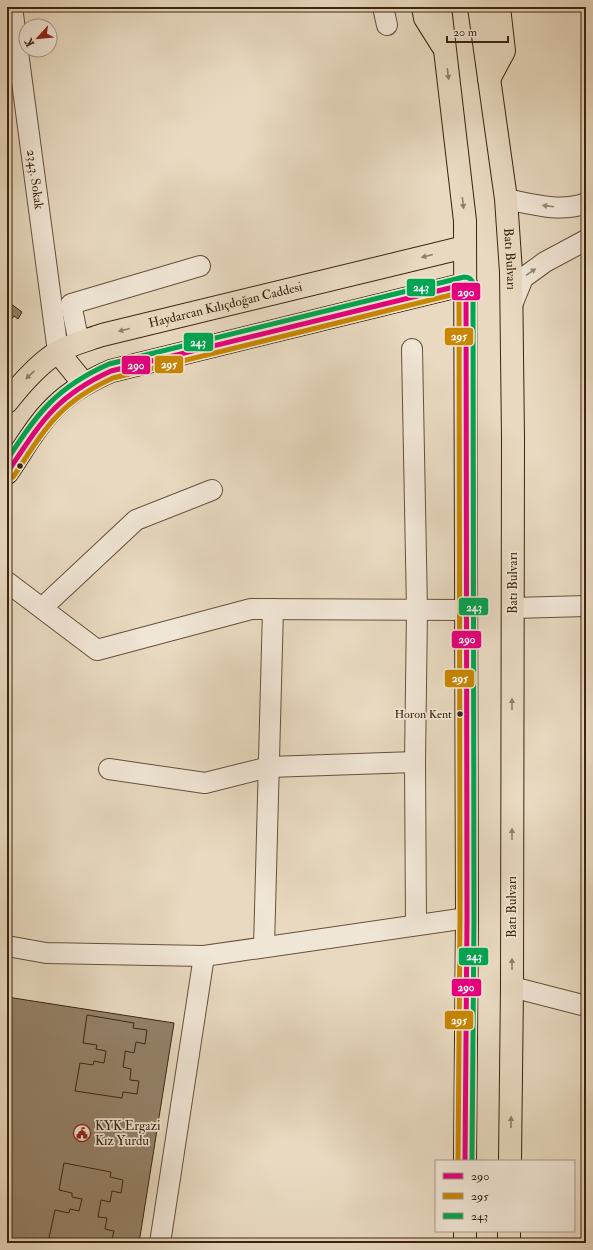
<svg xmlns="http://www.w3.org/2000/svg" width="593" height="1250" font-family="'IM FELL Double Pica',serif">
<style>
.building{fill:#95826a;stroke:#3c240c}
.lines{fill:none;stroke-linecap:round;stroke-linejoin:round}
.minor-casing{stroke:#675139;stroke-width:22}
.major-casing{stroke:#3c240c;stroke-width:24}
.minor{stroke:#f0e6d6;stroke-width:20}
.major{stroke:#e8d9c0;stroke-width:22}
.bus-1-casing{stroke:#f0e6d6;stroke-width:8}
.bus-2-casing{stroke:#f0e6d6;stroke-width:8}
.bus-3-casing{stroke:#f0e6d6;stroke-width:8}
.bus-1{stroke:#e5007d;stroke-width:5}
.bus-2{stroke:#c88603;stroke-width:5}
.bus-3{stroke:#00a651;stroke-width:5}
.oneway{fill:#927e66}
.oneway2{fill:#968571}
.bus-dot{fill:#3c240c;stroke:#f0e6d6;stroke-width:1.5}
.labels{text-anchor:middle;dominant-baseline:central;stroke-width:3.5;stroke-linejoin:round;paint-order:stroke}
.bus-label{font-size:12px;fill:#3c240c;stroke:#f0e6d6;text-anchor:end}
.street-label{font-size:13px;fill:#3c240c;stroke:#f0e6d6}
.poi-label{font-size:13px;fill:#3c240c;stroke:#f0e6d6;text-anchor:start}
.line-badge{stroke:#f0e6d6;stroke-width:1.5}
.badge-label{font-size:11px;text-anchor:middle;font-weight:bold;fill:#fff}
</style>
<rect width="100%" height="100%" fill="#e8d9c0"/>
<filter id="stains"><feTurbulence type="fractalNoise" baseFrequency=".005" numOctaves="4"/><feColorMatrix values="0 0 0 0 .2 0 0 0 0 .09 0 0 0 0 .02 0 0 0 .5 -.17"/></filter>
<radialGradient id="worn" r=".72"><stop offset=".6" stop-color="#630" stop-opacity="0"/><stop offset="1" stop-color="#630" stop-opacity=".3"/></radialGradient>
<!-- building -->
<path class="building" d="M 7,301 L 22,312 L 18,319 L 14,316 L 7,325 Z
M 7,997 L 174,1023 L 139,1243 L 7,1243 Z
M 87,1015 L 134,1023 L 133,1028 L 147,1030 L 145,1044 L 136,1042 L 134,1053 L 125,1051 L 125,1054 L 123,1067 L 131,1069 L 130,1080 L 139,1081 L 137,1094 L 123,1092 L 122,1098 L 75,1091 L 80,1063 L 93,1065 L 94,1061 L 104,1063 L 106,1051 L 96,1049 L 97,1045 L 83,1043 Z
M 64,1163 L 111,1172 L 110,1177 L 123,1180 L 121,1193 L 112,1191 L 110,1202 L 101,1200 L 98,1217 L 107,1218 L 105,1229 L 114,1231 L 111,1243 L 97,1241 L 97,1243 L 77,1243 L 49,1238 L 55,1210 L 69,1213 L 70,1209 L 79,1211 L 82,1199 L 72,1197 L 72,1193 L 59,1190 Z"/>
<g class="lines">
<!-- minor casing -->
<g class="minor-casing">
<g id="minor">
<path id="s1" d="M 12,7 L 58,352"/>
<path d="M 383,7 L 387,25"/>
<path d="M 506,199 C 531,204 561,213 586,203"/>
<path d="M 512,305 L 523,278 L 545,262 L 586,240"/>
<path d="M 79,343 L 71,304 L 200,266"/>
<path d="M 412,349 L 417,610 L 415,762 L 416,925"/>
<path d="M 7,582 L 97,650 L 251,609 L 466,610"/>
<path d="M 42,608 L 136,520 L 212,490"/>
<path d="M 513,608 L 586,606"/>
<path d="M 109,769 L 205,783 L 269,767 L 415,762"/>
<path d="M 7,946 L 46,953 L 204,956"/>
<path d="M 264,947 L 273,609"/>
<path d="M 512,987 L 586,1006"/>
<path d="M 160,1243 L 204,956 L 467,918"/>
</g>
</g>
<!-- major casing -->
<g class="major-casing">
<g id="major">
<path d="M 423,7 L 425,18 L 442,45"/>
<path d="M 440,7 L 465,221 L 467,918 L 465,1161"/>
<path id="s2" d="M 479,7 L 506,199 L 511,272 L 513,438 L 512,987 L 510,1161"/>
<path d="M 489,79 L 504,51 L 499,7"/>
<path d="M 58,352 L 84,384"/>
<path id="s3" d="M 7,402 C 21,384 38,364 58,352 C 71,344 88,340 102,335 L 465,247"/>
<path d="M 7,473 C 21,453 33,430 50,412 C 67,393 88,381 111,371 L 466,284"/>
<path d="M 465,1243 L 465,1231"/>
<path d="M 509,1243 L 509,1231"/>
</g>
</g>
<!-- minor -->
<use href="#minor" class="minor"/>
<!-- major -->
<use href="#major" class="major"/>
<!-- bus-1 casing -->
<g class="bus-1-casing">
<path id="bus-1" d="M 7,473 C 40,424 54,397 111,371 L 466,284 L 467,918 L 465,1161"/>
</g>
<!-- bus-2 casing -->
<g class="bus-2-casing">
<path id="bus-2" d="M 13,477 C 45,429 58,403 113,378 L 459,293 L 460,918 L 458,1161"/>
</g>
<!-- bus-3 casing -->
<g class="bus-3-casing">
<path id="bus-3" d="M 7,460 C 38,413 55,388 109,364 L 464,277 C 469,277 472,279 473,284 L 474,918 L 472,1161"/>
</g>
<!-- bus-1 -->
<use href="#bus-1" class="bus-1"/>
<!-- bus-2 -->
<use href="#bus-2" class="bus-2"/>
<!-- bus-3 -->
<use href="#bus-3" class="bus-3"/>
</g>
<!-- one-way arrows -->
<defs><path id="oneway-solid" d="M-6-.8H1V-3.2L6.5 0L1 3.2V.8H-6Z"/></defs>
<g class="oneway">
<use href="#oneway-solid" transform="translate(448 74) rotate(83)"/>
<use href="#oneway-solid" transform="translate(463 203) rotate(83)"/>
<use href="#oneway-solid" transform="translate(427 256) rotate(166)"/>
<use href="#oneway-solid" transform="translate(124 330) rotate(166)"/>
<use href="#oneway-solid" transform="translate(30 375) rotate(137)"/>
<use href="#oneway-solid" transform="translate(512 704) rotate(-90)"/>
<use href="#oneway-solid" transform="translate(512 834) rotate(-90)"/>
<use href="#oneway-solid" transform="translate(512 964) rotate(-90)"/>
<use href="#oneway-solid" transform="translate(511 1122) rotate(-89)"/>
</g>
<g class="oneway2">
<use href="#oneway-solid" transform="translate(548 206) rotate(-173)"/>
<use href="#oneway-solid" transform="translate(531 272) rotate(-35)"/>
</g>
<!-- icons -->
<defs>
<g id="civic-ring" transform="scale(0.9)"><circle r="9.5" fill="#f0e6d6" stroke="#8f2418" stroke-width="1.5"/><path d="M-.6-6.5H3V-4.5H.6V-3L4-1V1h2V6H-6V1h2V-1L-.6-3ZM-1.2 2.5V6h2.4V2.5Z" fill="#8f2418"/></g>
</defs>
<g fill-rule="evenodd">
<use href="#civic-ring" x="82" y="1133"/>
</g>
<!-- markers -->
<g class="bus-dot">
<circle cx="20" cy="466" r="3.5"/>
<circle cx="460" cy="714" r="3.5"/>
</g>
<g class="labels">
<!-- bus labels -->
<g class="bus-label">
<text x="452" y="714">Horon Kent</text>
</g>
<!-- street labels -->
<g class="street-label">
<text stroke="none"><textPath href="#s1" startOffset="174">2343. Sokak</textPath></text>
<text stroke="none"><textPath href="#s2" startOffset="254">Batı Bulvarı</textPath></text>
<text stroke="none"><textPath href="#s3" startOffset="246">Haydarcan Kılıçdoğan Caddesi</textPath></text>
<text transform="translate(513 583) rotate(-90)">Batı Bulvarı</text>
<text transform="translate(512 907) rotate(-90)">Batı Bulvarı</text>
</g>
<!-- poi labels -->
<g class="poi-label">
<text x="95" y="1126">KYK Ergazi<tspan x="95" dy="15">Kız Yurdu</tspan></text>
</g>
</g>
<g class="line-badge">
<rect x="406" y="278" width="30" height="19" rx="4" fill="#00a651"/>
<rect x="451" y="282" width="30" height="19" rx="4" fill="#e5007d"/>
<rect x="444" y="327" width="30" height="19" rx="4" fill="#c88603"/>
<rect x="183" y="332" width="31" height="20" rx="4" fill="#00a651"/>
<rect x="154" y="355" width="30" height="19" rx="4" fill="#c88603"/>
<rect x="121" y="355" width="30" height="20" rx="4" fill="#e5007d"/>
<rect x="458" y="597" width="31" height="19" rx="4" fill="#00a651"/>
<rect x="451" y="630" width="31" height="19" rx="4" fill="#e5007d"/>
<rect x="444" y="669" width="31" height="19" rx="4" fill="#c88603"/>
<rect x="458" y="947" width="31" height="19" rx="4" fill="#00a651"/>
<rect x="451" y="978" width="31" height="19" rx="4" fill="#e5007d"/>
<rect x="444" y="1010" width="30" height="20" rx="4" fill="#c88603"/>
</g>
<g class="badge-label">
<text x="421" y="291">243</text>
<text x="466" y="296">290</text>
<text x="459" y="340">295</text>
<text x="198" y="346">243</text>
<text x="169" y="368">295</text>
<text x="136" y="369">290</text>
<text x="474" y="611">243</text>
<text x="467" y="643">290</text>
<text x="460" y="682">295</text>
<text x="474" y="960">243</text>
<text x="466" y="991">290</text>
<text x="459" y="1024">295</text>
</g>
<!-- margin -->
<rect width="593" height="1250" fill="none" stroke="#e8d9c0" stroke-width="24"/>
<rect x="8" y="8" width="577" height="1234" fill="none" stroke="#3c240c" stroke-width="2"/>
<rect x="12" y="12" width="569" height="1226" fill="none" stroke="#3c240c"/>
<!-- legend -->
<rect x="435" y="1160" width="140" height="72" fill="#f0e6d6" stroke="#a89885"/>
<rect x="443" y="1173" width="20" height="6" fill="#e5007d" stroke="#a89885"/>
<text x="471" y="1180" font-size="12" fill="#3c240c">290</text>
<rect x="443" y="1193" width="20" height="6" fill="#c88603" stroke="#a89885"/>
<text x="471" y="1200" font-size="12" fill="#3c240c">295</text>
<rect x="443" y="1213" width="20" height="6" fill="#00a651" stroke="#a89885"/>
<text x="471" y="1220" font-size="12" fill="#3c240c">243</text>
<!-- north arrow -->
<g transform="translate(38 38) rotate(243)"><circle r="19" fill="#f0e6d6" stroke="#a89885"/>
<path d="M0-3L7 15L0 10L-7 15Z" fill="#8f2418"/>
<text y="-6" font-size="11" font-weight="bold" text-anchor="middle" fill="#3c240c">K</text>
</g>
<!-- scale -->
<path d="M447 36v6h61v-6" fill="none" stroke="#3c240c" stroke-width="2"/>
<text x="453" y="36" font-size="12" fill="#3c240c" stroke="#f0e6d6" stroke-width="3" paint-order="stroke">20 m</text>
<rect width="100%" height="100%" filter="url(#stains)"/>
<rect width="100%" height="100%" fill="url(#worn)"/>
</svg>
